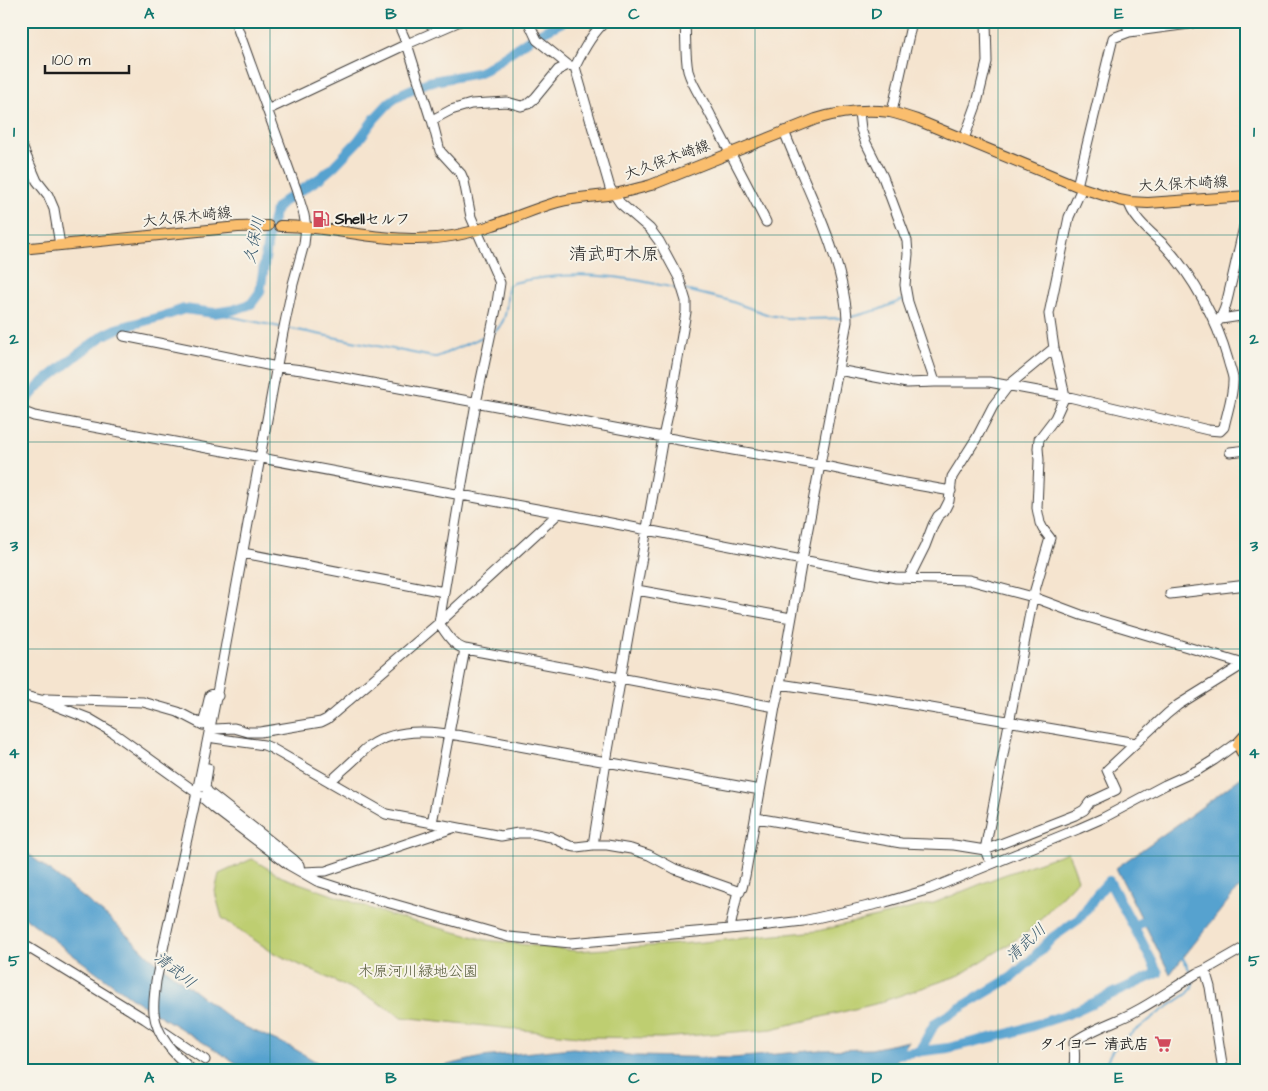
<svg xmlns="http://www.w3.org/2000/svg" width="1268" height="1091" font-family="'Architects Daughter','Klee One',sans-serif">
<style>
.green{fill:#bece71;stroke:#6d7546}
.water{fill:#57a2cf;stroke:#3a5f76}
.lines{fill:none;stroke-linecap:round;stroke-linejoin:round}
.stream{stroke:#57a2cf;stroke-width:2}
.river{stroke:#57a2cf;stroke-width:10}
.minor-casing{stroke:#3d3a37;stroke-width:11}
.major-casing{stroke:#3d3a37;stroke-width:12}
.minor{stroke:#fff;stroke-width:9}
.major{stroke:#fabe6e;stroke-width:10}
.minor-bridge-casing{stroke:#3d3a37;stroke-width:11;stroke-linecap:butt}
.minor-bridge{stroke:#fff;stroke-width:9}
.grid{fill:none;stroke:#0f766e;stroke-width:1;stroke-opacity:0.55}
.labels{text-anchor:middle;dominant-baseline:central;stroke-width:4;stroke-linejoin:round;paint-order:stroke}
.street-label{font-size:15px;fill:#1c1c1c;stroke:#f7f3e8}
.poi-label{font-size:15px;font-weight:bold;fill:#1c1c1c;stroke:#f7f3e8;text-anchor:start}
.park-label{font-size:15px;fill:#555a3a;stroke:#f7f3e8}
.water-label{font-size:16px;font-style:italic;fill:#37586d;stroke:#f7f3e8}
.quarter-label{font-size:18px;fill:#1c1c1c;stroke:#f7f3e8}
.neatline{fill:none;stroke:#0f766e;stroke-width:2}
.grid-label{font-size:16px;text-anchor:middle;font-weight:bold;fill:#0f766e}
</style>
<rect width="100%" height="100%" fill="#f7f3e8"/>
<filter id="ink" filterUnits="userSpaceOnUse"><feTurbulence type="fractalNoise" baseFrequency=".02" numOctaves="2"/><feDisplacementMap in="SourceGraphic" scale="10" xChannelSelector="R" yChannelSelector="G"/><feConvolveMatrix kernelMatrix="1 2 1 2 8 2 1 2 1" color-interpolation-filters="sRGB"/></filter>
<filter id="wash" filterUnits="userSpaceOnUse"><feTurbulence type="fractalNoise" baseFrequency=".0096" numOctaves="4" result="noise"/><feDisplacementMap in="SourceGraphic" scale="20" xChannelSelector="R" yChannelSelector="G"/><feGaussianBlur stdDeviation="1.12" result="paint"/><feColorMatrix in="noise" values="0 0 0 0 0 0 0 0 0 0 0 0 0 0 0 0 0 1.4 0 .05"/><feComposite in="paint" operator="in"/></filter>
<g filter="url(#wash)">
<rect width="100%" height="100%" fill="#f5e4cf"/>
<!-- green -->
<path class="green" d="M 1068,852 L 1078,879 L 1028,932 L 960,975 L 875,1004 L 772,1029 L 662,1038 L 587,1037 L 402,1017 L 369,997 L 272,952 L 222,918 L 215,892 L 219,874 L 252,859 L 282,877 L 389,915 L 486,940 L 577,951 L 693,943 L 818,931 L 934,903 L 998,877 Z"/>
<!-- water -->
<path class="water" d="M 1247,773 L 1247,884 L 1236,891 L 1170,974 L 1116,868 L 1195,812 Z
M 21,848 L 109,918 L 149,956 L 236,1023 L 293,1048 L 330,1070 L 246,1069 L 136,1001 L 73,955 L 21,914 Z
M 909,1041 L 893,1065 L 863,1070 L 426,1070 L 482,1057 L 573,1048 L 637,1056 L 733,1058 L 820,1050 L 871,1049 Z"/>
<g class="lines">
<!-- stream -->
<path class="stream" d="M 685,290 L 727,300 L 769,315 L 786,318 L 807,319 L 844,318
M 214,313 L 280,327
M 851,317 L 878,310 L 905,299
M 287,328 L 433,357 L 437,357 L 487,335
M 494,332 C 509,321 506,302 508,286 L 513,283 C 551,274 589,273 628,279 C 645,281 663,286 680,289
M 1183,958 L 1191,973
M 1102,1070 L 1112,1051 L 1123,1040 L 1160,1012 L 1187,994 C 1192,989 1193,987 1193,980"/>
<!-- river -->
<path class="river" d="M 21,406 L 41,384 L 77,355 L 104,335 L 119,328 L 167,315 L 184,309 L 214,313 L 233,310 L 251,304 L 260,292 L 269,233 L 276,209 L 283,202 L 320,178 L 333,167 L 358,141 L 375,118 L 390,102 L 403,93 L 428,82 L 477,73 L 486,69 L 531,38 L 564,21
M 919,1052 L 935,1023 L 1012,977 L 1032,959 L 1053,937 L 1079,919 L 1099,892 L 1109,881 L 1134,927
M 888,1055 L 948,1048 L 1011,1033 L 1068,1014 L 1158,973 L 1134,927 L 1153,915"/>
</g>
</g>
<g filter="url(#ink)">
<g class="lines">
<!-- minor casing -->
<g class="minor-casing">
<path id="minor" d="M 397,21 L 407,44 L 430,117 L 432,120 L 440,151 L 461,174 L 464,181 L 471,217 L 500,283 L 496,309 L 476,403 L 460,495 L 439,623 C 446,633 453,646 465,649 L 775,707
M 528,21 L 537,40 L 568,65 L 572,66
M 685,21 C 686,38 685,55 688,71 C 693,88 704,101 711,116 C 729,151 748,186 766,222
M 1126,21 L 1129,32
M 267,110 L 407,44 L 460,21
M 859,112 L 861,129 L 865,141 L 883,177 L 907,241 L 908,254 L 905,285 L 908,302 L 935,382
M 892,112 L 912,21
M 432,120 L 451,110 L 471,104 L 507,102 L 521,106 L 528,104 L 535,98 L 558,70 L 568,65
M 964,139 L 977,103 L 987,62 L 986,21
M 21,144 L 37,181 L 48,195 L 54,209 L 60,245
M 1077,186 L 1113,38 L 1129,32 L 1189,24 L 1199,21
M 1221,319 L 1247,315
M 1216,324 C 1225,314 1227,300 1230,288 C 1236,263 1241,239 1247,214
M 124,336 L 277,367 L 302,370 L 733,450 L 820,465 L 894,481 L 951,491
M 838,370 L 907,383 L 935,382 L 989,382 L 1065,396 L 1208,430 L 1220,431 L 1224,427 C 1227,412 1234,394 1233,378 C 1232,372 1229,365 1228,360 C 1217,320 1193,276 1165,246 C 1154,235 1131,217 1129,202
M 21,411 L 34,416 L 559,513 L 880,575 L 896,578 L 969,580 L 1033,597 L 1081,615 L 1247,665
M 1230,452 L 1247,450
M 243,553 L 444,592
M 909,578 L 925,546 L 933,525 L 938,516 L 944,511 L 949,501 L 952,477 L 976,439 L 993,406 L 1009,385 L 1054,348
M 637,590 L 791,618
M 1170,594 L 1247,585
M 780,684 L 878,699 L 1136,743
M 21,695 L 41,700 L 90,719 L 112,732 L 197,793 L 214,808 L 289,865 L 317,881 L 348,891 L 509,937 L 571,943 L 752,927 L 803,921 L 886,902 L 930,889 L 1078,829 L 1103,818 L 1165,785 L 1198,770 L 1214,760 L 1240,741
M 46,699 L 143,702 L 178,712 L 203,725 L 210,695 L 217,693 L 218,696
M 215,729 L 234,728 L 248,732 L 260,732 L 321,722 L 327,719 L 439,623 L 559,513
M 214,738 L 264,745 L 271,748 L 386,814 L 501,836 L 518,833 L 532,833 L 551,837 L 570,846 L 576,847 L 593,845 L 607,845 L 631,849 L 649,855 L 675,869 L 740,892
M 208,768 L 205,787 L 208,792 L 293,859 L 299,865 L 300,871
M 330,782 C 339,773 349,765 358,756 C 362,753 365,748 370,746 C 404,723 448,734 486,740 L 760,790
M 196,797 L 217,693 L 283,332 L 293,284 L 304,244 L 306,227 L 304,215 L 296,189 L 235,21
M 756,818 L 901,843 L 954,845 L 985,850 L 1075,815 L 1084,810 L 1090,802 L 1116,790 L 1107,770 L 1167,714 L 1178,705 L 1244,664
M 432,823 L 465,649
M 593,845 L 606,762 L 663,437 L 669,410 L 686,312 L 686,301 L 679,278 L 659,241 L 650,229 L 620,203 L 610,188 L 575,67 C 583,50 592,33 606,21
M 988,857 L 985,850 L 1033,597 L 1050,538 L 1043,529 L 1040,523 L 1037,508 L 1039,460 L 1038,448 L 1039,439 L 1055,418 L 1065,396 L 1054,348 L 1049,314 L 1069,217 L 1082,188
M 303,872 L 326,871 L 453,828
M 731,923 L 737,895 L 742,888 L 745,876 L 775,707 L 780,684 L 802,560 L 847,322 C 847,305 843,288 839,272 C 826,223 802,178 784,131
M 21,943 L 145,1019 L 205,1060
M 1205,970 L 1210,987 L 1223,1070
M 1073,1070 C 1076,1061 1074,1051 1074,1042 C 1093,1028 1117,1022 1138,1010 C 1158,999 1178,985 1198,973 L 1205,970 L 1247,946"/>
</g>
<!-- major casing -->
<g class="major-casing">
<path id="major" d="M 280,226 C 325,225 370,240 415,239 C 442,239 469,234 493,225 C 515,218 536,208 558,202 C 576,197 595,197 614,194 C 626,192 639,188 651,185 L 816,119 C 839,112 866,109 890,112 C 899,114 908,117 917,120 L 1082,188 L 1119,200 L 1129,202 L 1148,203 L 1247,196
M 21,249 L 238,227 L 268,226
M 1247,733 L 1240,741 L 1238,745 L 1247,762"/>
</g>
<!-- minor -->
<use href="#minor" class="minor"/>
<!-- major -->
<use href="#major" class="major"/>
<!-- minor-bridge casing -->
<g class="minor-bridge-casing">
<path id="minor-bridge" d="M 191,1069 C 174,1054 157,1037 154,1013 C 153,1002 155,991 156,981 L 196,797"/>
</g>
<!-- minor-bridge -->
<use href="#minor-bridge" class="minor-bridge"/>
</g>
</g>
<!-- grid -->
<path class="grid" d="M 270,21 L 270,1070M 513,21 L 513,1070M 755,21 L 755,1070M 998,21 L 998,1070M 21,235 L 1247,235M 21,442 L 1247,442M 21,649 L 1247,649M 21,856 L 1247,856"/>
<!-- icons -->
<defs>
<g id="fuel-bare" transform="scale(1.35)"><path d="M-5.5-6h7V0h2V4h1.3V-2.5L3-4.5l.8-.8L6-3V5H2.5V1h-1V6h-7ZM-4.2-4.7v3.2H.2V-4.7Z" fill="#d1495b" stroke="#f7f3e8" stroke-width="2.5" paint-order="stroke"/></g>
<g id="supermarket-bare" transform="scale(1.35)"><path d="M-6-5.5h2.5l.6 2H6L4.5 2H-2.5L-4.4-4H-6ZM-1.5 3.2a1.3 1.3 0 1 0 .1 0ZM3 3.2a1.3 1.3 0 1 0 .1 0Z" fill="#d1495b" stroke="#f7f3e8" stroke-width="2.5" paint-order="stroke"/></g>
</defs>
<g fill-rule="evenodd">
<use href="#fuel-bare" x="321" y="219"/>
<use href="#supermarket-bare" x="1163" y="1044"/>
</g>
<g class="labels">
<!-- street labels -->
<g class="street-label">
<text transform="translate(667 160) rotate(-20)">大久保木崎線</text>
<text transform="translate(1183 184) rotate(-3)">大久保木崎線</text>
<text transform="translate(187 217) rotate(-6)">大久保木崎線</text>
</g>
<!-- poi labels -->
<g class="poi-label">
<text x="335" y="219">Shellセルフ</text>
<text x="1149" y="1044" text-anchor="end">タイヨー 清武店</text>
</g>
<!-- park labels -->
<g class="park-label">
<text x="418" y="971">木原河川緑地公園</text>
</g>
<!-- water labels -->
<g class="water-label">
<text transform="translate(254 240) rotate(-78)">久保川</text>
<text transform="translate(1026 943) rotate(-43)">清武川</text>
<text transform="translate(175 970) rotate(39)">清武川</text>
</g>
<!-- quarter labels -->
<g class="quarter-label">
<text x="614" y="254">清武町木原</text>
</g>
</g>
<!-- margin -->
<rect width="1268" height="1091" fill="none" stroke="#f7f3e8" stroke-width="55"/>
<!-- scale -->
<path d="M45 65v8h84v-8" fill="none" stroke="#1c1c1c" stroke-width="2.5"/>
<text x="52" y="65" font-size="15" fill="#1c1c1c" stroke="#f7f3e8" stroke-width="4" paint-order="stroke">100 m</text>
<rect x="28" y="28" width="1212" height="1036" class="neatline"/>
<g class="grid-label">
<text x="149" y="19">A</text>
<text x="391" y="19">B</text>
<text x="634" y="19">C</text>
<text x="877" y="19">D</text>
<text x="1119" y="19">E</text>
<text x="14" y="137">1</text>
<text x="1254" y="137">1</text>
<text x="14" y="344">2</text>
<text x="1254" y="344">2</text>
<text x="14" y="551">3</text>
<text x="1254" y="551">3</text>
<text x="14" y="758">4</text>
<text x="1254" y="758">4</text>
<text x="14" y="966">5</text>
<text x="1254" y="966">5</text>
<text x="149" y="1083">A</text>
<text x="391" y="1083">B</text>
<text x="634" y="1083">C</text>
<text x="877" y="1083">D</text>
<text x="1119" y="1083">E</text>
</g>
</svg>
